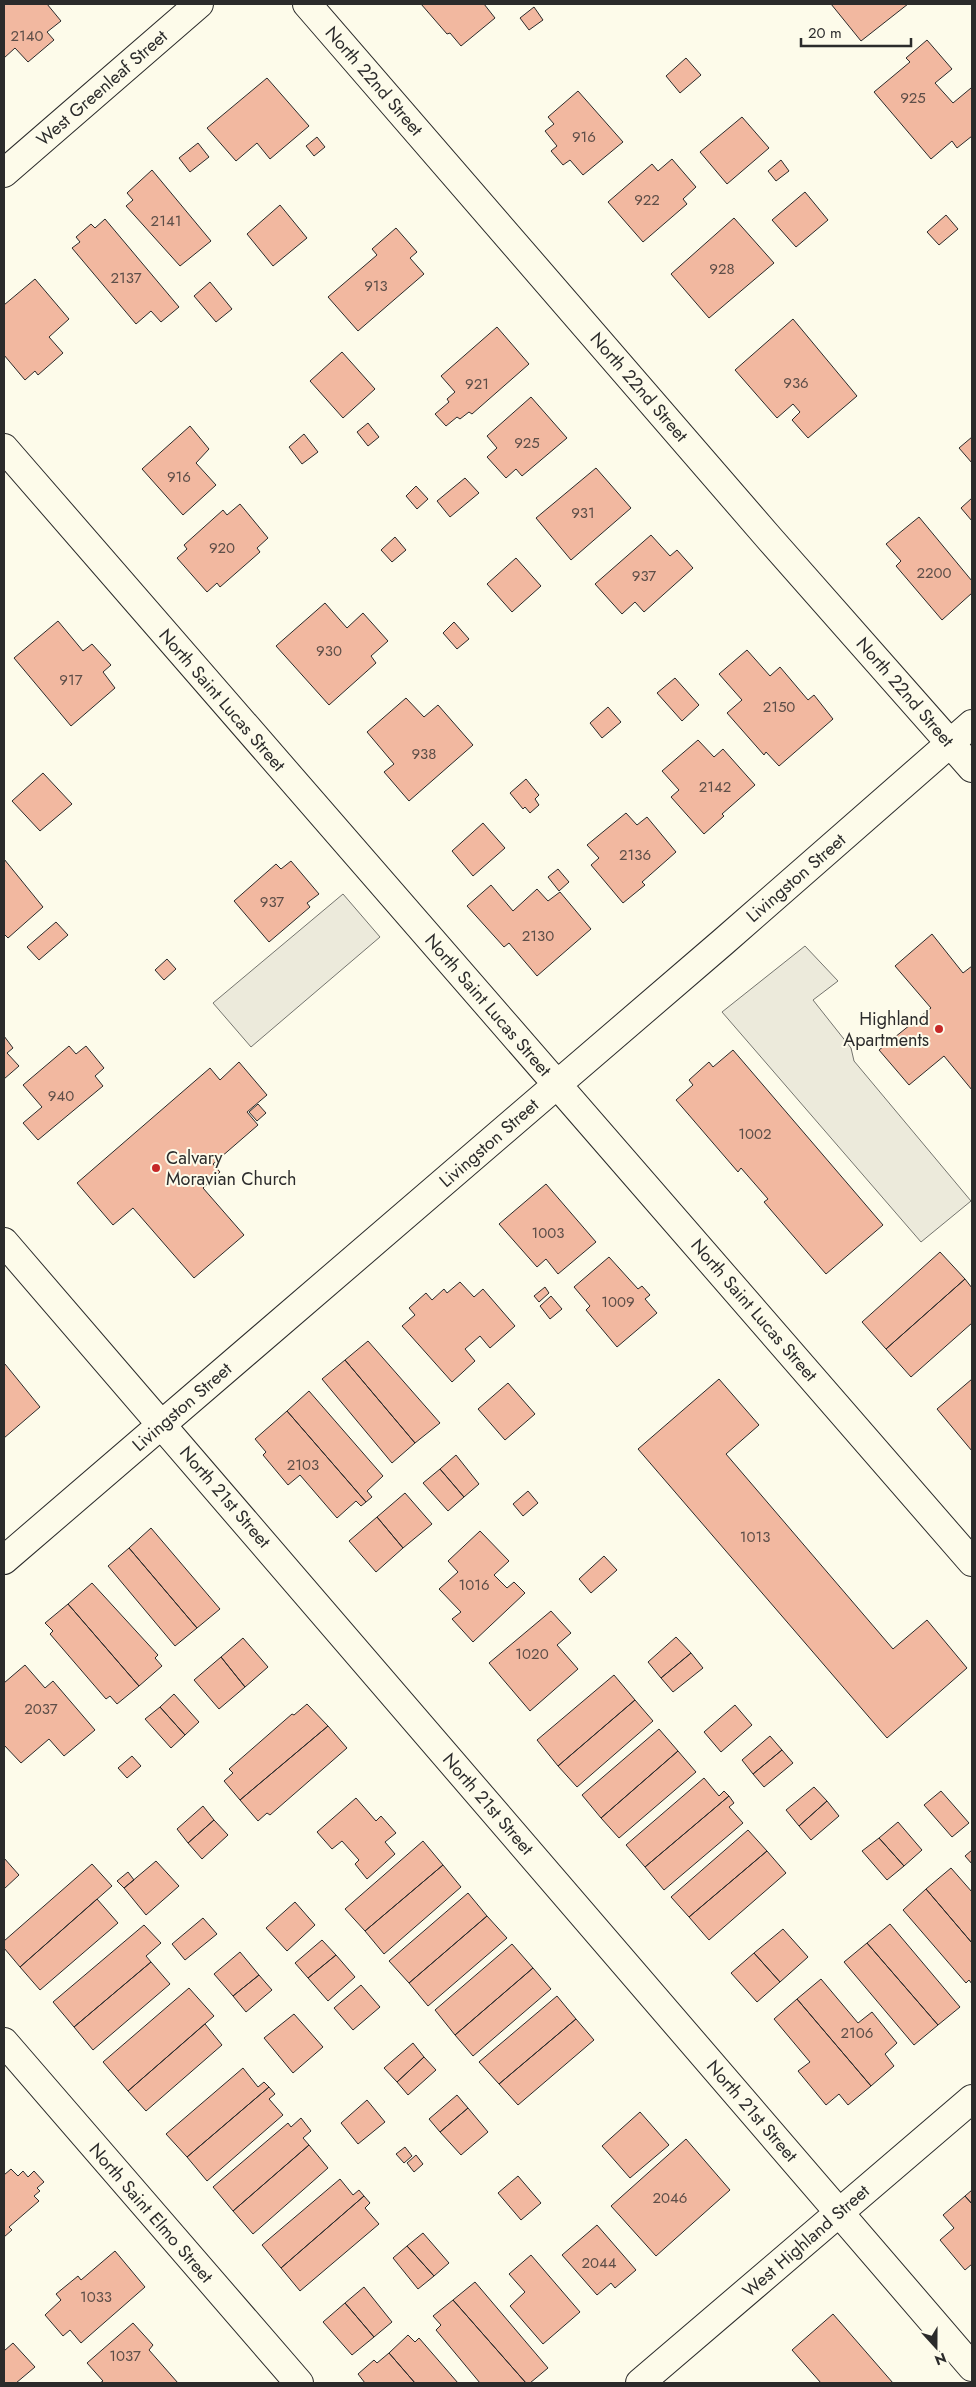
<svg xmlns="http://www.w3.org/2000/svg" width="976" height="2387" font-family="Jost,sans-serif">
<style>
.parking{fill:#eceadb;stroke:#74746e}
.building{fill:#f2b8a0;stroke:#2b2b2b}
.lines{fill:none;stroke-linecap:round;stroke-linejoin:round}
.street-casing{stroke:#2b2b2b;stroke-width:30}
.street{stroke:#fdfbea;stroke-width:28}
.poi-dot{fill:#c62828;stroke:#fdfbea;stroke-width:2}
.labels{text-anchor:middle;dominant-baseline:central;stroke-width:4;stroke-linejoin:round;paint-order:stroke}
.number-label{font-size:15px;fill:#5d4e48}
.street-label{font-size:18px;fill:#2b2b2b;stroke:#fdfbea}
.poi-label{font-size:18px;fill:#2b2b2b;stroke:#fdfbea;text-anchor:end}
</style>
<rect width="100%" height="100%" fill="#fdfbea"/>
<!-- parking -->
<path class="parking" d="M 343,894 L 380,937 L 251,1047 L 213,1003 Z
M 805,946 L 838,981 L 813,1000 L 851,1048 L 854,1061 L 971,1201 L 921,1242 L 722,1012 Z"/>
<!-- building -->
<path class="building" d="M 4,4 L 47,4 L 61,21 L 47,32 L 54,40 L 28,62 L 15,48 L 4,58 Z
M 421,4 L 484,4 L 495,18 L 461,46 L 450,33 L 447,34 Z
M 831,4 L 908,4 L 861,41 Z
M 534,7 L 543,20 L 529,30 L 520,18 Z
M 927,40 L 952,69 L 935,83 L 953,103 L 971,88 L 972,89 L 972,136 L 957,148 L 952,141 L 931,159 L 874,92 L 910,62 L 906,58 Z
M 686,58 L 701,75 L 680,93 L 666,76 Z
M 267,78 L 309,126 L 270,159 L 257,143 L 236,161 L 207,128 Z
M 578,91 L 623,142 L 583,175 L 570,160 L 563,165 L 551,151 L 557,146 L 545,131 L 554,124 L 548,117 Z
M 742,117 L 769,148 L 727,184 L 700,152 Z
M 317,137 L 325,147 L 314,156 L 306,146 Z
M 198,143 L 209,157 L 190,172 L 179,158 Z
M 672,159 L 696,187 L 683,199 L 687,204 L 643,242 L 608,202 L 652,164 L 658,171 Z
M 781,160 L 789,171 L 776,181 L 768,171 Z
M 152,170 L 211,241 L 180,266 L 126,206 L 133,200 L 127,193 Z
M 805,192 L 828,220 L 796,247 L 772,220 Z
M 280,205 L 307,238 L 273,266 L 247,234 Z
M 946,215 L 958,229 L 939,245 L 927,232 Z
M 734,218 L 774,263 L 709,318 L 671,274 Z
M 105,219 L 179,307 L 161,322 L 151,311 L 136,324 L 72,248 L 80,242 L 76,237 L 91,224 L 95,228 Z
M 396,228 L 417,252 L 410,258 L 424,274 L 358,331 L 328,297 L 377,255 L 372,249 Z
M 35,279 L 69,319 L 49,337 L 63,353 L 38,375 L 35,371 L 25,380 L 4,355 L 4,305 Z
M 210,282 L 232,309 L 216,322 L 194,296 Z
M 793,319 L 857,396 L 808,438 L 792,420 L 800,412 L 793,404 L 777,418 L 735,370 Z
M 497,327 L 529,364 L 472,414 L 469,412 L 460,419 L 457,417 L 446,426 L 435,414 L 449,402 L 447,399 L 455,392 L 441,376 Z
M 342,352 L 375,389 L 343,418 L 310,381 Z
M 531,397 L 567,438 L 522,476 L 516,469 L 506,478 L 487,457 L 497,448 L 487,436 Z
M 368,423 L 379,437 L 368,446 L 357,432 Z
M 190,426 L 209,449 L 196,463 L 216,485 L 183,515 L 142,469 Z
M 304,434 L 318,452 L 302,464 L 289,447 Z
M 972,437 L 972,463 L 959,448 Z
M 596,468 L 631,508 L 571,560 L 536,518 Z
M 465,478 L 479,493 L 450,517 L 437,501 Z
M 416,486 L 428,499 L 417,509 L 406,496 Z
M 972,498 L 972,521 L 961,508 Z
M 240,504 L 268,538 L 257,548 L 260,552 L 220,587 L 217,583 L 207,592 L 177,558 L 187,549 L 184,545 L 223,510 L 227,515 Z
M 919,517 L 972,581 L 972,593 L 942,620 L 896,566 L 901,561 L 886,544 Z
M 651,535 L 670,556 L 677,550 L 693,568 L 644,612 L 635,602 L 622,614 L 595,584 Z
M 395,537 L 406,550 L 392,562 L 381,550 Z
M 516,558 L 541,586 L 512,612 L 487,584 Z
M 325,603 L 347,628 L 363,613 L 388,641 L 371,656 L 376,663 L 329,705 L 276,646 Z
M 58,621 L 83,651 L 92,644 L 111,665 L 103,672 L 115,688 L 71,726 L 14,658 Z
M 454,622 L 469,639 L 457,649 L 443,633 Z
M 747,650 L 770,676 L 780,667 L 808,700 L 814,695 L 833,719 L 779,766 L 766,752 L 764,755 L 727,713 L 742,700 L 719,674 Z
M 675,678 L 699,705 L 682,721 L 657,693 Z
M 406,698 L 424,717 L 438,705 L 473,745 L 409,801 L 384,772 L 394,764 L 367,732 Z
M 608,707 L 621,722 L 602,738 L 590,723 Z
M 698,740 L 714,757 L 723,749 L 755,785 L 722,814 L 724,816 L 704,834 L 671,797 L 679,790 L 662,771 Z
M 43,773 L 72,804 L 40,831 L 12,801 Z
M 526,779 L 539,795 L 535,799 L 539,805 L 530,813 L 525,807 L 523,809 L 510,793 Z
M 626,813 L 637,825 L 647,817 L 676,852 L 642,882 L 645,885 L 623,903 L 591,865 L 599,858 L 587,845 Z
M 483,823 L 505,848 L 473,876 L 452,851 Z
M 4,859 L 43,907 L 8,938 L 4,934 Z
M 291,861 L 319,894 L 307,903 L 310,907 L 269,942 L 234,901 L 276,864 L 281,869 Z
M 558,869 L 569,882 L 559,891 L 548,877 Z
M 491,885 L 513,911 L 537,889 L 548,901 L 560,892 L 591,929 L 537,976 L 509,943 L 504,947 L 467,906 Z
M 56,922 L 68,935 L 39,960 L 27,947 Z
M 932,934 L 963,973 L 972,966 L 972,1090 L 944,1056 L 909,1085 L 879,1050 L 931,1008 L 895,966 Z
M 167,959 L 176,969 L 164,980 L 155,970 Z
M 4,1036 L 13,1048 L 7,1053 L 19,1066 L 4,1079 Z
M 69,1046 L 76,1054 L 86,1046 L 104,1068 L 95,1076 L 103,1086 L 38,1140 L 23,1123 L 42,1107 L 23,1085 Z
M 733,1050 L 883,1225 L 826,1274 L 764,1202 L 768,1199 L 741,1168 L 738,1172 L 676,1100 L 693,1085 L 689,1080 L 709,1062 L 713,1067 Z
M 239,1062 L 267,1095 L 247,1112 L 258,1125 L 213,1164 L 220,1172 L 203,1188 L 244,1235 L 194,1278 L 133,1208 L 113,1225 L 77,1183 L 210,1068 L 220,1080 Z
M 258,1104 L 266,1113 L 257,1121 L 249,1112 Z
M 546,1184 L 596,1242 L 558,1274 L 546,1259 L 537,1267 L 499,1224 Z
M 940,1252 L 965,1279 L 886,1349 L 862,1322 Z
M 609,1257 L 638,1289 L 642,1286 L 650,1295 L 645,1299 L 657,1313 L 617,1347 L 586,1310 L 590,1306 L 574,1287 Z
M 965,1279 L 972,1288 L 972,1323 L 911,1377 L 886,1349 Z
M 460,1282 L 474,1297 L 483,1289 L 515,1326 L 490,1348 L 480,1336 L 465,1349 L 475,1361 L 452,1382 L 402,1326 L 415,1315 L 409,1308 L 426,1293 L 432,1300 L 444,1289 L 447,1293 Z
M 545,1287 L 549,1293 L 539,1302 L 534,1296 Z
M 551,1296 L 562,1309 L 550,1319 L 540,1306 Z
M 368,1341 L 440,1423 L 415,1443 L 345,1360 Z
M 345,1360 L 415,1443 L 392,1463 L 322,1379 Z
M 5,1364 L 40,1407 L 4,1438 L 4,1365 Z
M 719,1379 L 759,1425 L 726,1454 L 893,1649 L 927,1620 L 967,1668 L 887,1738 L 638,1449 Z
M 972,1379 L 972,1451 L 937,1409 Z
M 508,1383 L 535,1414 L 505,1440 L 478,1409 Z
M 309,1391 L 383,1476 L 367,1491 L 372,1497 L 366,1502 L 287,1411 Z
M 287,1411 L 366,1502 L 361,1506 L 356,1501 L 337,1518 L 300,1475 L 288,1485 L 263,1455 L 266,1452 L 255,1439 Z
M 456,1455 L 479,1484 L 464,1497 L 440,1469 Z
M 440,1469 L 464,1497 L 448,1511 L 423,1483 Z
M 528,1491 L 538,1503 L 523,1516 L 513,1504 Z
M 405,1493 L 432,1524 L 403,1548 L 377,1517 Z
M 377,1517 L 403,1548 L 376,1572 L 349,1541 Z
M 151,1528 L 220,1609 L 197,1628 L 129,1548 Z
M 480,1531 L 509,1561 L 494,1575 L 507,1588 L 514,1582 L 525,1593 L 473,1642 L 452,1619 L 461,1612 L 439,1589 L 458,1572 L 448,1561 Z
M 129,1548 L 197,1628 L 175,1646 L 108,1566 Z
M 604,1556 L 617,1570 L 591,1593 L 579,1579 Z
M 92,1583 L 158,1655 L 155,1658 L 162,1666 L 139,1686 L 68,1604 Z
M 68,1604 L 139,1686 L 117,1704 L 110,1696 L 106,1699 L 50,1634 L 53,1631 L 45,1623 Z
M 551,1611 L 571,1633 L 557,1645 L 578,1669 L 530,1711 L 489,1663 Z
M 676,1637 L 691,1653 L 661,1678 L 648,1662 Z
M 243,1638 L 268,1667 L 245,1687 L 221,1657 Z
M 691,1653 L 703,1668 L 673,1692 L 661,1678 Z
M 221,1657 L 245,1687 L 219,1709 L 194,1680 Z
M 25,1665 L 45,1688 L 53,1681 L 95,1730 L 64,1756 L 49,1739 L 21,1763 L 4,1745 L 4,1683 Z
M 614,1675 L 635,1700 L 558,1766 L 537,1740 Z
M 174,1694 L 199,1722 L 185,1735 L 160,1707 Z
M 635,1700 L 653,1721 L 577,1787 L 558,1766 Z
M 307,1704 L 328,1726 L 240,1800 L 224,1781 L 233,1773 L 229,1769 L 292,1714 L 294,1715 Z
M 735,1705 L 752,1725 L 721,1752 L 704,1732 Z
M 160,1707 L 185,1735 L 171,1748 L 145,1719 Z
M 328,1726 L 347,1748 L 270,1815 L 267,1813 L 258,1821 L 240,1800 Z
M 659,1729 L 678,1751 L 601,1818 L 582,1795 Z
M 770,1736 L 782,1750 L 753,1774 L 742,1760 Z
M 782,1750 L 793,1763 L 764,1787 L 753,1774 Z
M 678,1751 L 696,1772 L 619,1838 L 601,1818 Z
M 132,1756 L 141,1766 L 127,1778 L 118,1768 Z
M 704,1778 L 719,1796 L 724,1791 L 729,1796 L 645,1867 L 626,1845 Z
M 814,1787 L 827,1801 L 799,1826 L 786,1810 Z
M 941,1791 L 969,1823 L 952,1837 L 924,1805 Z
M 729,1796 L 734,1803 L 729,1807 L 743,1823 L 664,1890 L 645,1867 Z
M 356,1798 L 376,1821 L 381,1816 L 396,1833 L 385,1842 L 395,1854 L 367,1879 L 355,1864 L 359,1860 L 342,1841 L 332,1849 L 317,1832 Z
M 827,1801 L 839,1816 L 811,1840 L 799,1826 Z
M 203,1806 L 214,1820 L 188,1843 L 177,1829 Z
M 214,1820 L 228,1835 L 202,1859 L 188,1843 Z
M 898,1822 L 922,1850 L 904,1866 L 879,1838 Z
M 748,1830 L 767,1851 L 689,1917 L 671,1897 Z
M 879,1838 L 904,1866 L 887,1880 L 862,1851 Z
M 423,1841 L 443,1865 L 365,1931 L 345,1909 Z
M 972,1850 L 972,1864 L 965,1856 Z
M 767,1851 L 786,1873 L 709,1940 L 689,1917 Z
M 4,1858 L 19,1875 L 4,1889 Z
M 156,1861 L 179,1886 L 146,1915 L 124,1888 Z
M 92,1864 L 112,1886 L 20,1967 L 4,1948 L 4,1941 Z
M 443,1865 L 461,1887 L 384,1954 L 365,1931 Z
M 951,1868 L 972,1892 L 972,1943 L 926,1889 Z
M 128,1872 L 134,1880 L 124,1888 L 117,1881 Z
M 926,1889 L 972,1943 L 972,1984 L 969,1980 L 966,1983 L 903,1910 Z
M 468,1893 L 487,1916 L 409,1983 L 389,1961 Z
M 97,1899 L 118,1923 L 40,1990 L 20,1967 Z
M 295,1902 L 315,1925 L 287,1951 L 266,1928 Z
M 487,1916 L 507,1938 L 428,2006 L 409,1983 Z
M 203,1918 L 217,1934 L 185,1960 L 172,1944 Z
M 890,1924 L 960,2007 L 938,2025 L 867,1943 Z
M 144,1925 L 161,1943 L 146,1956 L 151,1962 L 74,2027 L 53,2002 Z
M 783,1929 L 808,1957 L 780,1982 L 754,1953 Z
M 322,1940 L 336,1955 L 308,1978 L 295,1963 Z
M 867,1943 L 938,2025 L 914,2045 L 844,1962 Z
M 512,1944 L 533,1968 L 455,2035 L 435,2010 Z
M 240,1952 L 259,1975 L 233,1996 L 214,1974 Z
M 754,1953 L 780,1982 L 757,2002 L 731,1973 Z
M 336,1955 L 355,1977 L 328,2001 L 308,1978 Z
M 151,1962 L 170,1984 L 93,2050 L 74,2027 Z
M 533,1968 L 551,1989 L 473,2056 L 455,2035 Z
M 259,1975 L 272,1990 L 246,2012 L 233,1996 Z
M 821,1979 L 858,2023 L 872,2012 L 897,2043 L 885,2054 L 894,2066 L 871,2086 L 797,1999 Z
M 361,1985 L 380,2007 L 353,2030 L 334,2008 Z
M 189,1988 L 214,2016 L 128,2091 L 103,2062 Z
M 557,1996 L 576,2019 L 499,2084 L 479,2062 Z
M 797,1999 L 871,2086 L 848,2105 L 839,2094 L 826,2105 L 798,2071 L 810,2062 L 774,2019 Z
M 294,2014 L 323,2047 L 293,2073 L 264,2038 Z
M 576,2019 L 594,2040 L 518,2105 L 499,2084 Z
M 205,2024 L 222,2045 L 146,2111 L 128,2091 Z
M 413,2043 L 424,2057 L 397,2082 L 384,2068 Z
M 424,2057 L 436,2070 L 408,2095 L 397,2082 Z
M 243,2068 L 258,2087 L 264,2082 L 269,2087 L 187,2157 L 166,2134 Z
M 269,2087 L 275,2094 L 269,2099 L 283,2115 L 207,2181 L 187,2157 Z
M 457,2095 L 468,2108 L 440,2132 L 429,2119 Z
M 367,2100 L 385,2122 L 358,2144 L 341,2123 Z
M 468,2108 L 488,2132 L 461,2155 L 440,2132 Z
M 640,2112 L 669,2145 L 630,2178 L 602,2146 Z
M 301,2118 L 311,2131 L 303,2138 L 309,2145 L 233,2211 L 213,2187 L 288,2123 L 291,2127 Z
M 686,2139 L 730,2190 L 656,2256 L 611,2206 Z
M 309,2145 L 328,2168 L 253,2234 L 233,2211 Z
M 405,2147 L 412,2156 L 404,2163 L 396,2154 Z
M 416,2155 L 423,2164 L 414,2172 L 407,2163 Z
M 11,2169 L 18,2176 L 23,2171 L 28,2177 L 34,2171 L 44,2182 L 37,2188 L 40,2191 L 34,2196 L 39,2201 L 9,2227 L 12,2230 L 4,2237 L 4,2175 Z
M 518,2176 L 541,2203 L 521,2220 L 498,2193 Z
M 340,2179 L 353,2195 L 359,2190 L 364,2196 L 281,2268 L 262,2245 Z
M 972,2190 L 972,2204 L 965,2196 Z
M 364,2196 L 370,2203 L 365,2208 L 379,2224 L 300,2291 L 281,2268 Z
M 965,2196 L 972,2204 L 972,2264 L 965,2270 L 940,2240 L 954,2228 L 943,2215 Z
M 597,2225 L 636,2270 L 615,2288 L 611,2283 L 597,2295 L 562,2255 Z
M 423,2233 L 449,2263 L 434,2276 L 407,2246 Z
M 407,2246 L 434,2276 L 418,2289 L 393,2258 Z
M 115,2251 L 145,2287 L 81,2343 L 70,2330 L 63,2336 L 45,2315 L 61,2300 L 56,2294 L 78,2276 L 81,2280 Z
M 531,2255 L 580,2312 L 543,2344 L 510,2306 L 525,2292 L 509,2274 Z
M 475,2282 L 548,2368 L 530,2383 L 526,2383 L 453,2300 Z
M 364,2287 L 392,2322 L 374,2337 L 345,2303 Z
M 453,2300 L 526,2383 L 480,2383 L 436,2330 L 441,2325 L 433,2316 Z
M 345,2303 L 374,2337 L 352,2355 L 323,2322 Z
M 833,2314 L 893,2383 L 821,2383 L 792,2350 Z
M 133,2323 L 153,2345 L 149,2350 L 178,2383 L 100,2383 L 103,2381 L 87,2363 Z
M 408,2335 L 415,2342 L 419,2338 L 458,2383 L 415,2383 L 389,2353 Z
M 13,2343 L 35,2367 L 16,2383 L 4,2383 L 4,2351 Z
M 389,2353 L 415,2383 L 365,2383 L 358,2374 L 374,2360 L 377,2363 Z"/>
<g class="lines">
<!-- street casing -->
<g class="street-casing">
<path id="street" d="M 307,4 L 769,538 L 972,768
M 4,173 L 199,4
M 4,448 L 972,1562
M 4,1242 L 972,2367
M 4,1560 L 723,942 L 972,724
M 4,2042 L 299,2383
M 640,2383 L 972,2099"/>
</g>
<!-- street -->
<use href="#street" class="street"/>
</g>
<!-- markers -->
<g class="poi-dot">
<circle cx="939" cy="1029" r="5"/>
<circle cx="156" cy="1168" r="5"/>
</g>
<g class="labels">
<!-- number labels -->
<g class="number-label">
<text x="27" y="36">2140</text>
<text x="913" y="98">925</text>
<text x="584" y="137">916</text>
<text x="647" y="200">922</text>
<text x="166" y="221">2141</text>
<text x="722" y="269">928</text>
<text x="126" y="278">2137</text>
<text x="376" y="286">913</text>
<text x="796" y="383">936</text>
<text x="477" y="384">921</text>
<text x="527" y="443">925</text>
<text x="179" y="477">916</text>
<text x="583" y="513">931</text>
<text x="222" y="548">920</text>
<text x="934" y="573">2200</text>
<text x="644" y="576">937</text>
<text x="329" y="651">930</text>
<text x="71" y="680">917</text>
<text x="779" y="707">2150</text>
<text x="424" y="754">938</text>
<text x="715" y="787">2142</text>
<text x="635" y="855">2136</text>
<text x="272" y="902">937</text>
<text x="538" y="936">2130</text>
<text x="61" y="1096">940</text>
<text x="755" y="1134">1002</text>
<text x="548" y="1233">1003</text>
<text x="618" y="1302">1009</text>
<text x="303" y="1465">2103</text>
<text x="755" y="1537">1013</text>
<text x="474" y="1585">1016</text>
<text x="532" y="1654">1020</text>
<text x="41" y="1709">2037</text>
<text x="857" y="2033">2106</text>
<text x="670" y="2198">2046</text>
<text x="599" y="2263">2044</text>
<text x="96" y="2297">1033</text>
<text x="125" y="2356">1037</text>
</g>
<!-- street labels -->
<g class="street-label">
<text transform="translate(374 81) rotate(49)">North 22nd Street</text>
<text transform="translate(102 88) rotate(-41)">West Greenleaf Street</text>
<text transform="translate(639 387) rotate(49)">North 22nd Street</text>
<text transform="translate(905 692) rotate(49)">North 22nd Street</text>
<text transform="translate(222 700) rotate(49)">North Saint Lucas Street</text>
<text transform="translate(796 878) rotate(-41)">Livingston Street</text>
<text transform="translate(488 1005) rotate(49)">North Saint Lucas Street</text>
<text transform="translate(489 1143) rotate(-41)">Livingston Street</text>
<text transform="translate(754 1310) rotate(49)">North Saint Lucas Street</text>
<text transform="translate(182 1407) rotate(-41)">Livingston Street</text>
<text transform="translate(225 1497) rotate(49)">North 21st Street</text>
<text transform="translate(488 1804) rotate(49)">North 21st Street</text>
<text transform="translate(752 2111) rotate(49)">North 21st Street</text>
<text transform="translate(151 2213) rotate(49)">North Saint Elmo Street</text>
<text transform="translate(806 2241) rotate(-41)">West Highland Street</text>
</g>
<!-- poi labels -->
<g class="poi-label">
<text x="929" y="1019">Highland<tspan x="929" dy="21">Apartments</tspan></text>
<text x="166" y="1158" text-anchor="start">Calvary<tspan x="166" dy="21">Moravian Church</tspan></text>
</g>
</g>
<!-- border -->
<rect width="976" height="2387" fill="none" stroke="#2b2b2b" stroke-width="10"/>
<!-- north arrow -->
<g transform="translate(936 2347) rotate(159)" stroke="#fdfbea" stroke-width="4" paint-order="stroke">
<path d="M0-4L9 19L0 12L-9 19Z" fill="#2b2b2b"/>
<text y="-8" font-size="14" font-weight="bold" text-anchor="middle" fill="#2b2b2b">N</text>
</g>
<!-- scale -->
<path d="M801 38v8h110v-8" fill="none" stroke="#2b2b2b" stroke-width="2.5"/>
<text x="808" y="38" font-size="15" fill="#2b2b2b" stroke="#fdfbea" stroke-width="4" paint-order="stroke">20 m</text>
</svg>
